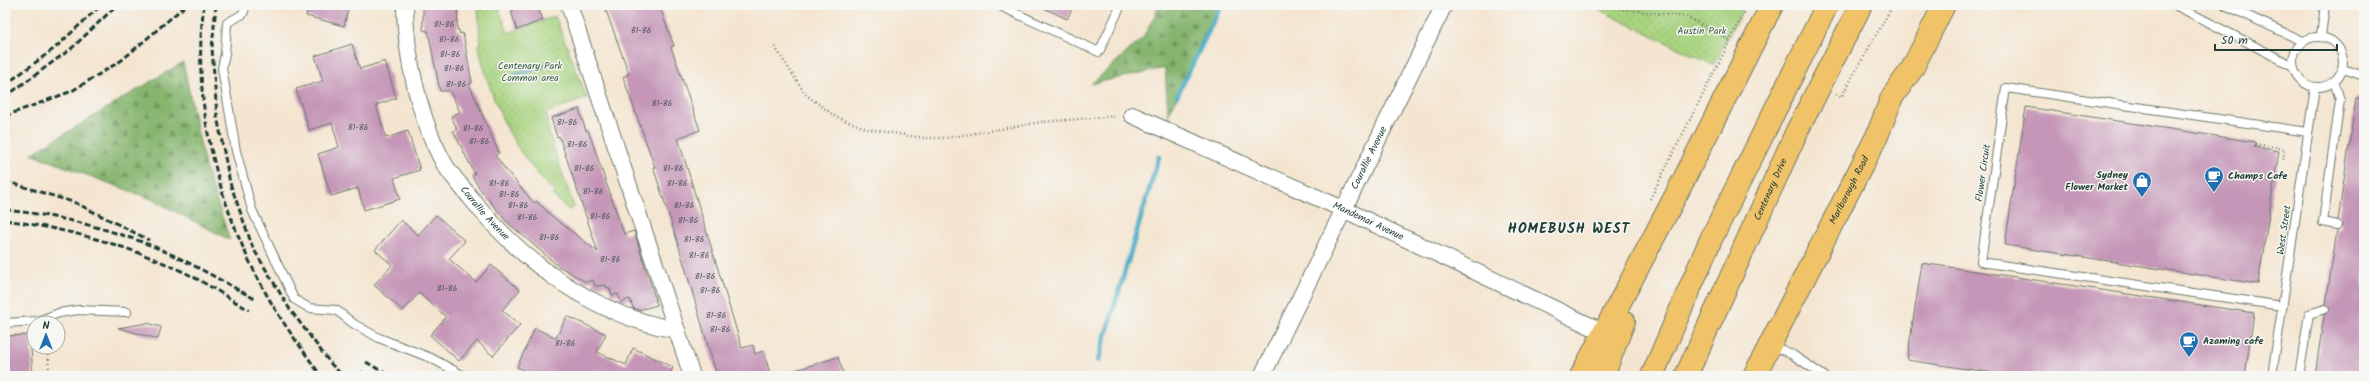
<svg xmlns="http://www.w3.org/2000/svg" width="2369" height="381" font-family="Kalam,sans-serif">
<style>
.forest{fill:url(#forest-firs);stroke:#527951}
.park{fill:url(#park-dots);stroke:#64885a}
.water{fill:url(#water-rules);stroke:#32747c}
.lines{fill:none;stroke-linecap:round;stroke-linejoin:round}
.stream{stroke:#44abc3;stroke-width:5}
.building{fill:#c596b7}
.lane-casing{stroke:#6a786b;stroke-width:10}
.street-casing{stroke:#6a786b;stroke-width:18}
.highway-casing{stroke:#6a786b;stroke-width:24}
.path{stroke:#6a786b;stroke-width:2.5;stroke-dasharray:1 3;stroke-linecap:butt}
.lane{stroke:#fff;stroke-width:8}
.street{stroke:#fff;stroke-width:16}
.highway{stroke:#f1c369;stroke-width:22}
.rail{stroke:#1f3d34;stroke-width:3;stroke-dasharray:6 3;stroke-linecap:butt}
.labels{text-anchor:middle;dominant-baseline:central;stroke-width:3;stroke-linejoin:round;paint-order:stroke}
.number-label{font-size:8px;fill:#485355}
.park-label{font-size:10px;fill:#3a5b43;stroke:#f6f6f2}
.street-label{font-size:10px;fill:#1f3d34;stroke:#f6f6f2}
.poi-label{font-size:10px;font-weight:bold;fill:#1f3d34;stroke:#f6f6f2;text-anchor:start}
.district-label{font-size:14px;font-weight:bold;letter-spacing:1px;fill:#1f3d34;stroke:#f6f6f2}
</style>
<defs>
<pattern id="forest-firs" width="22" height="20" patternUnits="userSpaceOnUse"><rect width="22" height="20" fill="#86b56e"/><path d="M5 1l3.5 6h-7zM16 11l3.5 6h-7z" fill="#6d945b"/></pattern>
<pattern id="park-dots" width="8" height="8" patternUnits="userSpaceOnUse"><rect width="8" height="8" fill="#a8d37f"/><path d="M2 2h.1M6 6h.1" fill="none" stroke="#90b66e" stroke-width="1.8" stroke-linecap="round"/></pattern>
<pattern id="water-rules" width="6" height="5" patternUnits="userSpaceOnUse"><rect width="6" height="5" fill="#44abc3"/><path d="M0 2.5h6" fill="none" stroke="#388c9f"/></pattern>
</defs>
<rect width="100%" height="100%" fill="#f6f6f2"/>
<filter id="ink" filterUnits="userSpaceOnUse"><feTurbulence type="fractalNoise" baseFrequency=".025" numOctaves="2"/><feDisplacementMap in="SourceGraphic" scale="8" xChannelSelector="R" yChannelSelector="G"/><feConvolveMatrix kernelMatrix="1 2 1 2 8 2 1 2 1" color-interpolation-filters="sRGB"/></filter>
<filter id="wash" filterUnits="userSpaceOnUse"><feTurbulence type="fractalNoise" baseFrequency=".012" numOctaves="4" result="noise"/><feDisplacementMap in="SourceGraphic" scale="16" xChannelSelector="R" yChannelSelector="G"/><feGaussianBlur stdDeviation="0.9" result="paint"/><feColorMatrix in="noise" values="0 0 0 0 0 0 0 0 0 0 0 0 0 0 0 0 0 1.4 0 .05"/><feComposite in="paint" operator="in"/></filter>
<g filter="url(#wash)">
<rect width="100%" height="100%" fill="#f4e5d0"/>
<!-- forest -->
<path class="forest" d="M 1160,5 L 1223,5 L 1168,116 L 1165,68 L 1091,84 L 1143,38 Z
M 183,62 L 205,166 L 230,240 L 151,199 L 31,154 Z"/>
<!-- park -->
<path class="park" d="M 478,5 L 506,5 L 507,7 L 499,9 L 508,33 L 555,16 L 587,98 L 546,113 L 550,137 L 574,207 L 569,210 L 552,195 L 555,192 C 511,151 491,101 478,44 L 480,43 Z
M 1589,5 L 1745,5 L 1713,65 Z"/>
<!-- water -->
<path class="water" d="M 544,63 L 545,67 L 515,78 L 514,74 Z"/>
<g class="lines">
<!-- stream -->
<path class="stream" d="M 1177,96 L 1221,5
M 1098,361 L 1159,157"/>
</g>
<g id="blocks">
<!-- building -->
<path class="building" d="M 310,5 L 349,5 L 344,26 L 306,16 Z
M 458,5 L 457,30 L 459,30 L 460,34 L 463,33 L 472,83 L 469,84 L 499,153 L 495,155 L 506,170 L 534,203 L 536,201 L 553,217 L 598,252 L 559,136 L 557,137 L 551,118 L 579,109 L 586,131 L 588,130 L 624,234 L 634,231 L 657,305 L 639,310 L 633,308 L 630,299 L 621,302 L 618,294 L 612,295 L 609,287 L 607,288 L 606,285 L 595,286 L 593,280 L 586,282 L 557,265 L 506,221 L 480,189 L 472,176 L 475,174 L 453,131 L 457,129 L 451,116 L 460,112 L 450,91 L 440,91 L 428,31 L 423,30 L 423,6 Z
M 513,5 L 537,5 L 543,20 L 517,30 L 511,11 L 514,10 Z
M 604,5 L 659,5 L 674,46 L 671,47 L 700,130 L 678,138 L 742,348 L 753,345 L 755,354 L 763,351 L 771,376 L 717,376 L 677,240 L 653,167 L 655,167 L 623,77 L 629,74 Z
M 1037,5 L 1074,5 L 1067,19 Z
M 352,44 L 360,69 L 385,61 L 396,98 L 376,105 L 386,138 L 408,131 L 420,170 L 394,178 L 400,199 L 364,210 L 358,188 L 331,196 L 318,154 L 339,147 L 332,123 L 309,130 L 296,89 L 323,81 L 315,56 Z
M 2356,98 L 2364,98 L 2364,376 L 2315,376 L 2324,315 L 2330,310 L 2326,304 L 2337,230 L 2342,226 L 2338,220 Z
M 2026,107 L 2255,142 L 2254,147 L 2279,151 L 2258,284 L 2005,245 Z
M 436,215 L 465,241 L 449,259 L 476,282 L 491,265 L 520,290 L 502,310 L 520,325 L 493,356 L 477,341 L 459,361 L 430,335 L 446,317 L 419,293 L 403,311 L 374,285 L 392,265 L 375,250 L 401,220 L 418,235 Z
M 1922,263 L 2254,313 L 2245,376 L 2014,376 L 1907,360 Z
M 567,316 L 606,334 L 597,352 L 626,365 L 633,348 L 673,367 L 669,376 L 536,376 L 517,367 L 535,328 L 556,338 Z
M 147,323 L 161,327 L 158,339 L 118,328 Z
M 30,335 L 33,376 L 5,376 L 5,336 Z
M 838,357 L 844,376 L 787,376 L 786,373 Z"/>
</g>
</g>
<g filter="url(#ink)">
<use href="#blocks" fill-opacity="0" stroke="#6a786b" stroke-width="1"/>
<g class="lines">
<!-- lane casing -->
<g class="lane-casing">
<path id="lane" d="M 246,5 L 243,14 L 227,23 L 225,54 L 222,68 L 236,151 L 252,210 L 294,299 L 309,308 L 336,310 L 354,324 L 379,338 L 431,358 L 464,376
M 998,5 L 1099,52 L 1121,5
M 2175,5 L 2293,66
M 2225,5 L 2302,41
M 2321,36 L 2325,5
M2293 62a25 25 0 1 1 50 0a25 25 0 1 1-50 0Z
M 2343,69 L 2364,76
M 2334,81 L 2340,100 L 2323,222 L 2337,225
M 2283,306 L 1981,262 L 2006,88 L 2308,132
M 5,323 L 38,321 L 59,313 L 78,310 L 127,312
M 1771,345 L 1793,355 L 1824,376
M 2272,376 L 2315,87
M 2299,376 L 2309,314 L 2325,309"/>
</g>
<!-- street casing -->
<g class="street-casing">
<g id="street">
<path id="s1" d="M 405,5 C 405,56 420,121 445,165 C 452,176 462,187 470,197 C 521,261 594,316 677,330"/>
<path d="M 569,5 L 692,376"/>
<path id="s2" d="M 1132,115 L 1345,210 L 1603,332"/>
<path id="s3" d="M 1262,376 L 1444,5"/>
</g>
</g>
<!-- highway casing -->
<g class="highway-casing">
<g id="highway">
<path d="M 1581,376 L 1676,195 L 1772,5"/>
<path d="M 1603,376 L 1624,321"/>
<path d="M 1652,376 L 1711,239 L 1827,5"/>
<path id="s4" d="M 1686,376 L 1797,131 L 1861,5"/>
<path id="s5" d="M 1754,376 L 1877,136 L 1892,97 L 1912,69 L 1944,5"/>
</g>
</g>
<!-- path -->
<path class="path" d="M 1603,5 L 1614,8 L 1687,17 L 1730,40
M 775,47 L 805,94 L 836,117 L 868,129 L 924,138 L 946,138 L 1042,122 L 1117,116
M 1836,94 L 1841,97 L 1893,5
M 2255,144 L 2285,149 L 2283,160
M 1650,199 L 1748,5
M 48,347 L 49,376"/>
<!-- lane -->
<use href="#lane" class="lane"/>
<!-- street -->
<use href="#street" class="street"/>
<!-- highway -->
<use href="#highway" class="highway"/>
<!-- rail -->
<path class="rail" d="M 204,5 C 188,119 230,250 297,342 C 305,353 313,366 322,376
M 216,5 L 212,48 L 217,116 L 230,183 L 253,248 L 289,308 L 331,364 L 343,376
M 5,85 L 55,48 L 101,5
M 5,97 L 72,48 L 117,5
M 5,116 L 72,91 L 122,60 L 186,5
M 5,181 L 76,203 L 149,240
M 5,210 C 57,215 107,228 155,247 C 190,262 222,281 255,299
M 5,220 C 65,229 122,243 177,269 C 202,280 225,296 249,310
M 366,362 L 390,376
M 361,372 L 368,376"/>
</g>
</g>
<!-- icons -->
<defs>
<g id="cafe-pin" transform="scale(1)"><path d="M0 17L-7.5 6A9.5 9.5 0 1 1 7.5 6Z" fill="#1f6fb2" stroke="#f6f6f2"/><path d="M-5.5-4.5H6V0H3Q3 3.5 0 3.5H-2.5Q-5.5 3.5-5.5 0ZM3-3.2v2h1.7v-2ZM-6 4.5H4V6H-6Z" fill="#fff"/></g>
<g id="shop-pin" transform="scale(1)"><path d="M0 17L-7.5 6A9.5 9.5 0 1 1 7.5 6Z" fill="#1f6fb2" stroke="#f6f6f2"/><path d="M-5-2.5h2.3a2.7 3.5 0 0 1 5.4 0H5L5.5 6h-11ZM-1.5-2.5h3a1.5 2.3 0 0 0-3 0Z" fill="#fff"/></g>
</defs>
<g fill-rule="evenodd">
<use href="#cafe-pin" x="2214" y="176"/>
<use href="#shop-pin" x="2142" y="181"/>
<use href="#cafe-pin" x="2189" y="341"/>
</g>
<g class="labels">
<!-- number labels -->
<g class="number-label">
<text x="444" y="24">81-86</text>
<text x="641" y="30">81-86</text>
<text x="449" y="39">81-86</text>
<text x="450" y="54">81-86</text>
<text x="454" y="68">81-86</text>
<text x="456" y="84">81-86</text>
<text x="662" y="103">81-86</text>
<text x="567" y="122">81-86</text>
<text x="358" y="127">81-86</text>
<text x="473" y="128">81-86</text>
<text x="479" y="141">81-86</text>
<text x="577" y="144">81-86</text>
<text x="584" y="168">81-86</text>
<text x="673" y="168">81-86</text>
<text x="499" y="183">81-86</text>
<text x="677" y="183">81-86</text>
<text x="593" y="191">81-86</text>
<text x="509" y="194">81-86</text>
<text x="518" y="205">81-86</text>
<text x="684" y="205">81-86</text>
<text x="600" y="216">81-86</text>
<text x="527" y="217">81-86</text>
<text x="688" y="220">81-86</text>
<text x="549" y="237">81-86</text>
<text x="694" y="239">81-86</text>
<text x="699" y="255">81-86</text>
<text x="610" y="259">81-86</text>
<text x="705" y="276">81-86</text>
<text x="447" y="288">81-86</text>
<text x="710" y="290">81-86</text>
<text x="716" y="315">81-86</text>
<text x="720" y="329">81-86</text>
<text x="565" y="343">81-86</text>
</g>
<!-- park labels -->
<g class="park-label">
<text x="1702" y="31">Austin Park</text>
<text x="530" y="66">Centenary Park<tspan x="530" dy="12">Common area</tspan></text>
</g>
<!-- street labels -->
<g class="street-label">
<text stroke="none"><textPath href="#s3" startOffset="243">Courallie Avenue</textPath></text>
<text transform="translate(1983 173) rotate(-82)">Flower Circuit</text>
<text stroke="none"><textPath href="#s4" startOffset="205">Centenary Drive</textPath></text>
<text stroke="none"><textPath href="#s5" startOffset="209">Marlborough Road</textPath></text>
<text stroke="none"><textPath href="#s1" startOffset="229">Courallie Avenue</textPath></text>
<text stroke="none"><textPath href="#s2" startOffset="259">Mandemar Avenue</textPath></text>
<text transform="translate(2284 230) rotate(-82)">West Street</text>
</g>
<!-- poi labels -->
<g class="poi-label">
<text x="2128" y="175" text-anchor="end">Sydney<tspan x="2128" dy="12">Flower Market</tspan></text>
<text x="2228" y="176">Champs Cafe</text>
<text x="2203" y="341">Azaming cafe</text>
</g>
<!-- district labels -->
<g class="district-label">
<text x="1569" y="229">HOMEBUSH WEST</text>
</g>
</g>
<!-- margin -->
<rect width="2369" height="381" fill="none" stroke="#f6f6f2" stroke-width="20"/>
<!-- north arrow -->
<g transform="translate(46 335)"><circle r="19" fill="#f6f6f2" stroke="#a0aca6"/>
<path d="M0-3L7 15L0 10L-7 15Z" fill="#1f6fb2"/>
<text y="-6" font-size="11" font-weight="bold" text-anchor="middle" fill="#1f3d34">N</text>
</g>
<!-- scale -->
<path d="M2215 44v6h122v-6" fill="none" stroke="#1f3d34" stroke-width="2"/>
<text x="2221" y="44" font-size="12" fill="#1f3d34" stroke="#f6f6f2" stroke-width="3" paint-order="stroke">50 m</text>
</svg>
